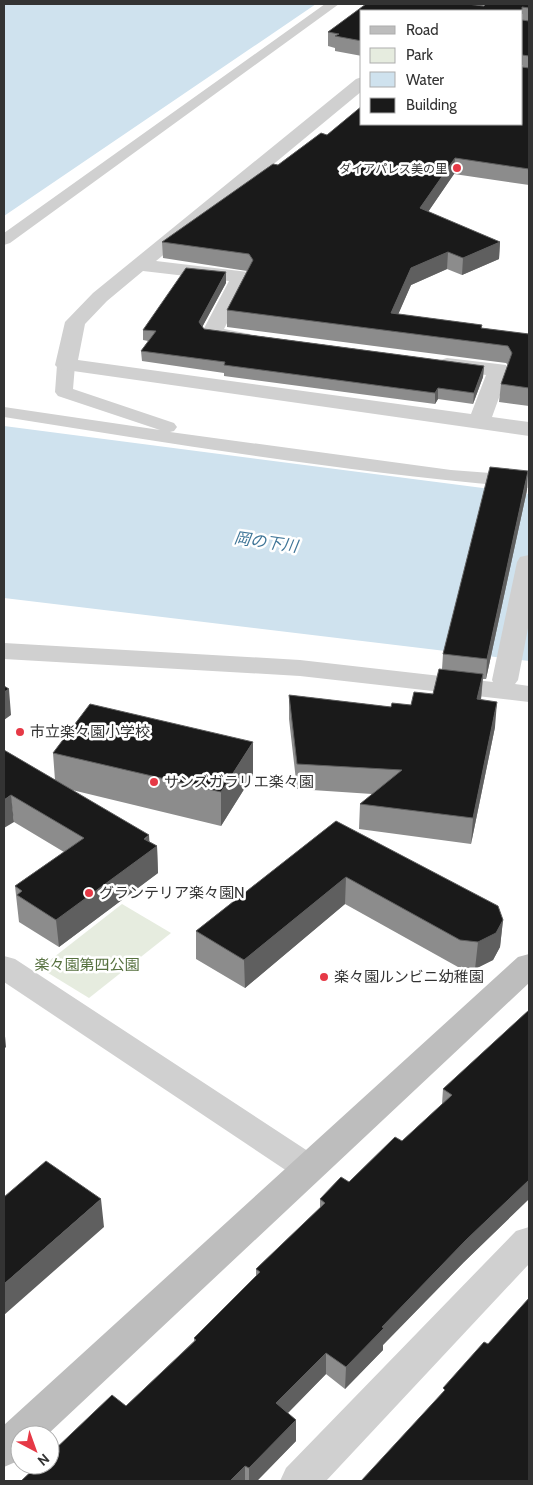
<svg xmlns="http://www.w3.org/2000/svg" width="533" height="1485" font-family="Cabin,'Noto Sans JP',sans-serif">
<style>
.green{fill:#e6ecdf}
.water{fill:#cfe2ee}
.lines{fill:none;stroke-linecap:round;stroke-linejoin:round}
.lane{fill:#d0d0d0;fill-rule:evenodd}
.street{fill:#d0d0d0;fill-rule:evenodd}
.secondary{fill:#bdbdbd;fill-rule:evenodd}
.wall{fill:#8c8c8c}
.shaded-wall{fill:#5f5f5f}
.building{fill:#1a1a1a;stroke:#5f5f5f}
.poi-dot{fill:#e63946;stroke:#fff;stroke-width:2}
.labels{text-anchor:middle;dominant-baseline:central;stroke-width:5;stroke-linejoin:round;paint-order:stroke}
.far-poi-label{font-size:12px;fill:#333;stroke:#fff;text-anchor:end}
.poi-label{font-size:15px;fill:#333;stroke:#fff;text-anchor:start}
.park-label{font-size:15px;fill:#56703f;stroke:#fff}
.water-label{font-size:16px;font-style:italic;fill:#3f7597;stroke:#fff}
</style>
<rect width="100%" height="100%" fill="#fff"/>
<!-- green -->
<path class="green" d="M 122,904 L 171,933 L 89,998 L 40,968 Z"/>
<!-- water -->
<path class="water" d="M 4,4 L 316,4 L 4,216 Z
M 4,426 L 529,494 L 529,661 L 4,598 Z"/>
<g class="lines">
<!-- lane -->
<path class="lane" d="M 325,4 L 339,4 L 10,243 L 4,245 L 4,233 Z
M 66,360 L 72,361 L 75,365 L 73,389 L 174,423 L 177,427 L 174,431 L 170,432 L 451,470 L 529,476 L 529,488 C 353,473 178,445 4,417 L 4,407 L 160,430 L 58,396 L 55,392 L 57,365 L 60,361 Z"/>
<!-- street -->
<path class="street" d="M 462,4 L 492,4 L 489,7 L 469,11 L 447,11 L 450,8 Z
M 362,77 L 362,91 L 156,261 L 248,272 L 251,276 L 224,329 L 250,334 L 253,338 L 250,342 C 236,346 218,342 204,338 L 201,334 L 229,281 L 143,271 L 107,301 L 85,324 L 78,360 L 471,414 L 486,375 L 440,368 L 436,364 L 440,360 L 447,358 L 498,364 L 506,365 L 509,370 L 492,417 L 529,422 L 529,436 L 59,369 L 55,365 L 65,322 L 93,293 L 356,79 Z
M 529,555 L 529,623 L 518,680 L 515,684 L 529,686 L 529,702 L 300,676 L 4,659 L 4,643 L 300,660 L 493,682 L 492,680 L 517,562 L 520,557 Z
M 4,956 L 15,959 L 320,1159 L 325,1168 L 320,1177 L 308,1181 L 296,1177 L 4,982 Z
M 529,1227 L 529,1264 L 326,1481 L 280,1481 L 286,1468 L 516,1231 Z"/>
<!-- secondary -->
<path class="secondary" d="M 529,954 L 529,983 L 47,1435 L 20,1435 L 20,1460 L 4,1467 L 4,1425 L 518,957 Z"/>
</g>
<!-- wall -->
<path class="wall" d="M 366,4 L 467,4 L 484,6 L 486,4 L 529,4 L 529,185 L 454,174 L 428,212 L 500,242 L 499,259 L 462,275 L 447,269 L 411,285 L 398,314 L 482,325 L 482,328 L 529,334 L 529,406 L 499,402 L 501,384 L 508,365 L 506,363 L 227,327 L 227,310 L 247,271 L 163,258 L 162,242 L 273,164 L 278,165 L 321,133 L 327,135 L 362,106 L 362,124 L 522,124 L 522,11 L 362,11 L 362,56 L 335,51 L 335,48 L 328,46 L 328,32 Z
M 226,283 L 202,327 L 204,329 L 484,366 L 483,377 L 473,404 L 438,399 L 435,404 L 224,376 L 224,373 L 142,361 L 141,351 L 148,341 L 143,340 L 143,330 Z
M 527,490 L 486,679 L 483,679 L 481,700 L 495,727 L 471,844 L 359,829 L 360,804 L 372,794 L 297,789 L 289,719 L 289,695 L 391,707 L 411,705 L 433,694 L 442,669 L 443,654 Z
M 4,750 L 55,780 L 53,753 L 253,775 L 221,826 L 72,790 L 150,842 L 157,846 L 158,873 L 59,947 L 19,922 L 15,886 L 64,852 L 14,822 Z
M 336,821 L 503,920 L 500,947 L 493,960 L 475,969 L 458,967 L 345,904 L 245,988 L 196,959 L 196,931 Z
M 529,1008 L 529,1199 L 464,1262 L 383,1345 L 383,1350 L 345,1389 L 326,1374 L 288,1413 L 296,1441 L 257,1481 L 21,1481 L 126,1406 L 194,1341 L 194,1338 L 256,1276 L 256,1269 L 320,1208 L 320,1199 L 349,1182 L 402,1141 L 442,1104 L 443,1089 L 529,1010 Z"/>
<!-- shaded-wall -->
<path class="shaded-wall" d="M 455,158 L 454,174 L 419,225 L 420,208 Z
M 500,242 L 499,259 L 462,275 L 463,258 Z
M 448,252 L 447,269 L 411,285 L 391,331 L 391,313 L 411,268 Z
M 226,272 L 226,283 L 199,333 L 199,322 Z
M 484,366 L 483,377 L 473,404 L 474,393 Z
M 438,388 L 438,399 L 435,404 L 435,393 Z
M 528,471 L 527,490 L 486,679 L 487,659 Z
M 483,674 L 481,698 L 475,724 L 477,699 Z
M 9,689 L 11,715 L 4,720 L 4,692 Z
M 497,702 L 495,727 L 471,844 L 473,818 Z
M 253,742 L 253,775 L 221,826 L 221,792 Z
M 11,795 L 14,822 L 4,828 L 4,800 Z
M 149,835 L 150,851 L 157,846 L 158,873 L 59,947 L 56,920 Z
M 346,877 L 345,904 L 245,988 L 244,960 Z
M 503,920 L 500,947 L 493,960 L 475,969 L 478,942 Z
M 4,1025 L 6,1047 L 4,1049 Z
M 529,1180 L 529,1199 L 464,1262 L 383,1345 L 383,1350 L 345,1389 L 346,1367 L 382,1327 L 466,1240 Z
M 101,1199 L 104,1227 L 4,1315 L 4,1284 Z
M 326,1353 L 326,1374 L 276,1425 L 276,1403 Z
M 296,1420 L 296,1441 L 257,1481 L 249,1481 L 249,1468 Z
M 245,1466 L 245,1481 L 230,1481 Z"/>
<!-- building -->
<path class="building" d="M 366,4 L 467,4 L 484,6 L 486,4 L 529,4 L 529,8 L 522,7 L 522,14 L 522,11 L 362,11 L 362,41 L 335,36 L 339,34 L 328,32 Z
M 522,20 L 529,21 L 529,56 L 522,55 L 522,65 Z
M 522,67 L 529,68 L 529,169 L 455,158 L 420,208 L 500,242 L 463,258 L 448,252 L 411,268 L 391,313 L 482,325 L 481,328 L 529,334 L 529,388 L 501,384 L 512,353 L 508,346 L 227,310 L 253,260 L 249,254 L 162,242 L 273,164 L 278,165 L 321,133 L 327,135 L 362,106 L 362,124 L 522,124 Z
M 186,268 L 226,272 L 199,322 L 204,329 L 484,366 L 474,393 L 438,388 L 435,393 L 224,365 L 225,362 L 141,351 L 156,331 L 143,330 Z
M 490,467 L 528,471 L 487,659 L 443,654 Z
M 439,669 L 483,674 L 477,699 L 497,702 L 473,818 L 360,804 L 402,770 L 297,764 L 289,695 L 391,707 L 392,703 L 411,705 L 414,692 L 433,694 Z
M 4,686 L 9,689 L 4,692 Z
M 90,704 L 253,742 L 221,792 L 53,753 Z
M 4,750 L 149,835 L 144,839 L 157,846 L 56,920 L 17,895 L 22,891 L 15,886 L 84,838 L 11,795 L 4,800 Z
M 336,821 L 498,906 L 503,920 L 496,933 L 478,942 L 460,940 L 346,877 L 244,960 L 196,931 Z
M 529,1010 L 529,1180 L 466,1240 L 382,1327 L 384,1328 L 346,1367 L 326,1353 L 276,1403 L 296,1420 L 249,1468 L 245,1466 L 230,1481 L 21,1481 L 38,1465 L 50,1465 L 50,1454 L 112,1395 L 126,1406 L 196,1340 L 194,1338 L 260,1272 L 256,1269 L 325,1203 L 320,1199 L 341,1177 L 349,1182 L 395,1137 L 402,1141 L 452,1095 L 443,1089 Z
M 46,1161 L 101,1199 L 4,1284 L 4,1197 Z
M 529,1298 L 529,1481 L 361,1481 L 445,1390 L 443,1388 L 484,1342 L 488,1344 Z"/>
<!-- markers -->
<g class="poi-dot">
<circle cx="457" cy="168" r="5"/>
<circle cx="20" cy="732" r="5"/>
<circle cx="154" cy="782" r="5"/>
<circle cx="89" cy="893" r="5"/>
<circle cx="324" cy="977" r="5"/>
</g>
<g class="labels">
<!-- far-poi labels -->
<g class="far-poi-label">
<text x="447" y="168">ダイアパレス美の里</text>
</g>
<!-- poi labels -->
<g class="poi-label">
<text x="30" y="732">市立楽々園小学校</text>
<text x="164" y="782">サンズガラリエ楽々園</text>
<text x="99" y="893">グランテリア楽々園N</text>
<text x="334" y="977">楽々園ルンビニ幼稚園</text>
</g>
<!-- park labels -->
<g class="park-label">
<text x="87" y="965">楽々園第四公園</text>
</g>
<!-- water labels -->
<g class="water-label">
<text transform="translate(266 542) rotate(8)">岡の下川</text>
</g>
</g>
<!-- border -->
<rect width="533" height="1485" fill="none" stroke="#333333" stroke-width="10"/>
<!-- legend -->
<rect x="360" y="10" width="162" height="115" fill="#ffffff" stroke="#adadad"/>
<rect x="370" y="26" width="25" height="8" fill="#bdbdbd" stroke="#adadad"/>
<text x="406" y="35" font-size="15" fill="#333333">Road</text>
<rect x="370" y="48" width="25" height="15" fill="#e6ecdf" stroke="#adadad"/>
<text x="406" y="60" font-size="15" fill="#333333">Park</text>
<rect x="370" y="72" width="25" height="15" fill="#cfe2ee" stroke="#adadad"/>
<text x="406" y="85" font-size="15" fill="#333333">Water</text>
<rect x="370" y="98" width="25" height="15" fill="#1a1a1a" stroke="#adadad"/>
<text x="406" y="110" font-size="15" fill="#333333">Building</text>
<!-- north arrow -->
<g transform="translate(35 1450) rotate(139)"><circle r="24" fill="#ffffff" stroke="#adadad"/>
<path d="M0-4L9 19L0 12L-9 19Z" fill="#e63946"/>
<text y="-8" font-size="14" font-weight="bold" text-anchor="middle" fill="#333333">N</text>
</g>
</svg>
